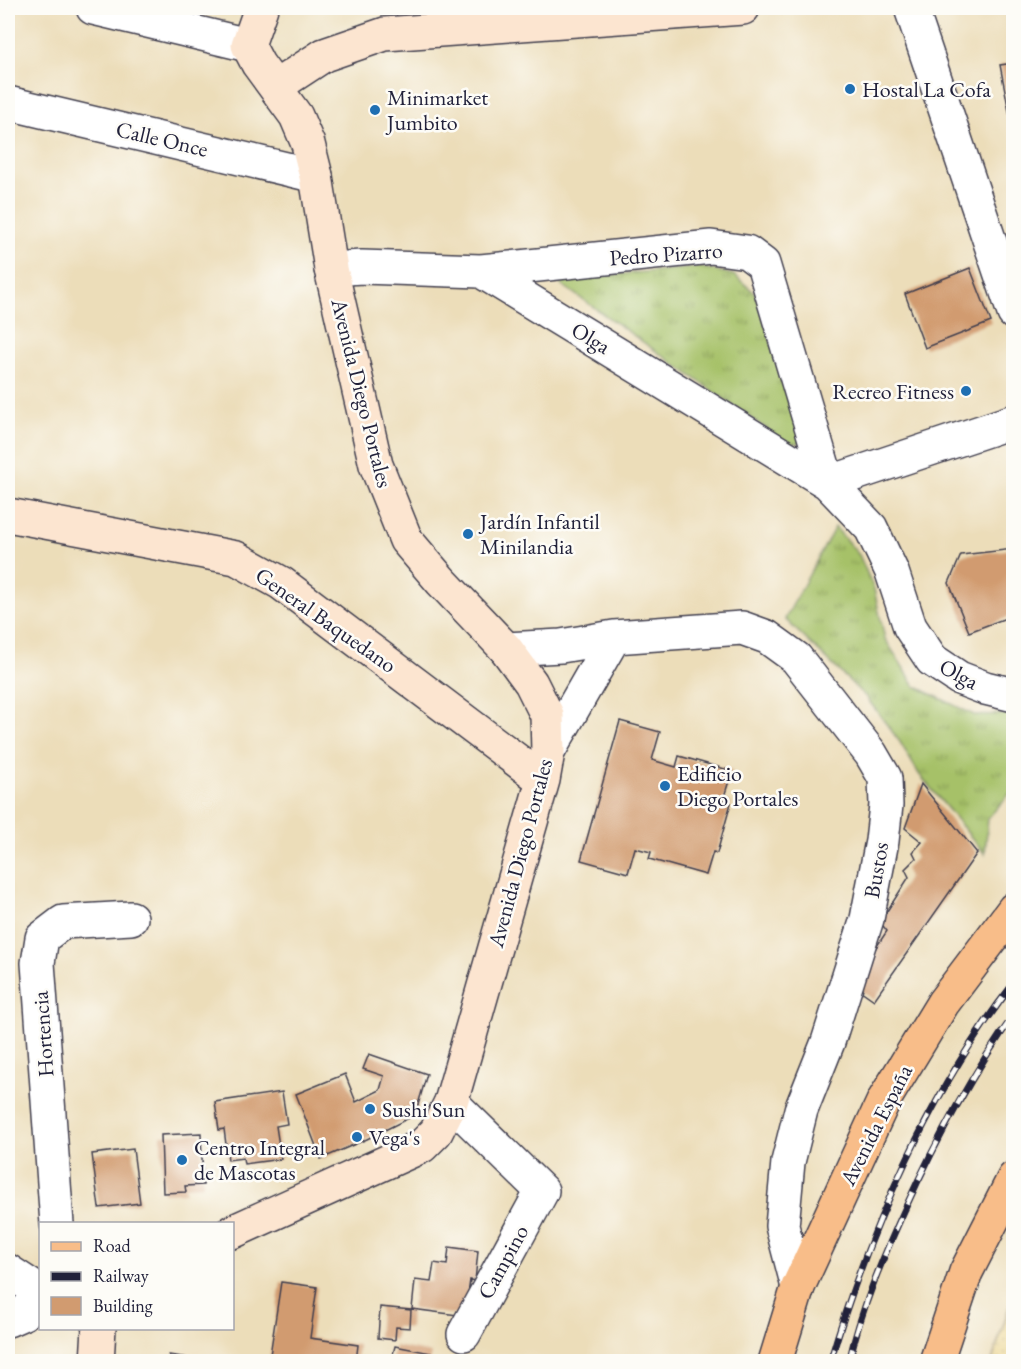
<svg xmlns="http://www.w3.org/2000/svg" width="1021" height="1369" font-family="'EB Garamond',serif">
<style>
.grass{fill:url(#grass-tufts);stroke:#647251;stroke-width:1.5}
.sand{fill:url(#sand-dots);stroke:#887e6c;stroke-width:1.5}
.building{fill:#d19b70}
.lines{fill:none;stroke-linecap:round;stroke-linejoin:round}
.street-casing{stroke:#403e4e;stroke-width:36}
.secondary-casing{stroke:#403e4e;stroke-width:36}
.primary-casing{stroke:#403e4e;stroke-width:36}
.street{stroke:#fff;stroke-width:33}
.secondary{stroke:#fce5d0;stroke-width:33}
.primary{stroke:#f8bd89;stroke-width:33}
.rail-casing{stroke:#22223b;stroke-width:7}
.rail{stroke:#fdfcf7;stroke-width:4.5;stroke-dasharray:14;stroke-linecap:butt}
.poi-dot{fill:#1f6fb2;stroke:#fdfcf7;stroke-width:2}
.labels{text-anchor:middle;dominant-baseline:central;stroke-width:5;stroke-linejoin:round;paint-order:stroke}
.poi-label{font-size:22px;fill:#22223b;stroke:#fdfcf7;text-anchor:start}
.street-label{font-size:22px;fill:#22223b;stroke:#fdfcf7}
</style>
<defs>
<pattern id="grass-tufts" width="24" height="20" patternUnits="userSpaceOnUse" patternTransform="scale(1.5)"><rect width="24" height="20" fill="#a6c167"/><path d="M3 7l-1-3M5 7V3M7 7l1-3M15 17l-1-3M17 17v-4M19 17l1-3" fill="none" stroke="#879c56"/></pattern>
<pattern id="sand-dots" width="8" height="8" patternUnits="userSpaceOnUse" patternTransform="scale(1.5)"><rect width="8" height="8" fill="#eeda9e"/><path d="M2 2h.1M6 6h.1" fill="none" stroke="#ccbb89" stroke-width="1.8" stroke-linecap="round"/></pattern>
</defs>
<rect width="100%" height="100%" fill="#fdfcf7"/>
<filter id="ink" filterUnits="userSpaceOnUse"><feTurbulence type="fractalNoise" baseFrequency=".0167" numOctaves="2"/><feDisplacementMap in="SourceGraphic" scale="12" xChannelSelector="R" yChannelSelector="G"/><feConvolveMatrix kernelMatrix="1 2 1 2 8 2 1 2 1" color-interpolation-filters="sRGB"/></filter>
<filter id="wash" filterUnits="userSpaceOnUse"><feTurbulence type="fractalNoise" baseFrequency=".008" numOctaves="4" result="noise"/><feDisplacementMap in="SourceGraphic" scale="24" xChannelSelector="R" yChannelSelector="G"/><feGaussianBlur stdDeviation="1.35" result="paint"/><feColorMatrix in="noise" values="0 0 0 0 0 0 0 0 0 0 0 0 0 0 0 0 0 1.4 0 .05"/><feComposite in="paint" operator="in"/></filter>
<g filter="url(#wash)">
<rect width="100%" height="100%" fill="#ecddb9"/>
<!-- grass -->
<path class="grass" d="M 700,267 L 734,275 L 755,293 L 805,442 L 788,444 L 555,280 Z
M 835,527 L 859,555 L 874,589 L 885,639 L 915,686 L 974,715 L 1013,714 L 1013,790 L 988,818 L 985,854 L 919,774 L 900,742 L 866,697 L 785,619 Z"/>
<!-- sand -->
<path class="sand" d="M 1013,1298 L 1013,1361 L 992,1361 L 1011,1301 Z"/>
<g id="blocks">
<!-- building -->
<path class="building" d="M 1014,63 L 1014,126 L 1012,127 L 1000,65 Z
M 970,268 L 991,322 L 925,348 L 905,294 Z
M 1014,549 L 1014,615 L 969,632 L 949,583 L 961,555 Z
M 620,721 L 660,732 L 652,760 L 676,767 L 679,756 L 732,771 L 723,800 L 731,803 L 717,853 L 713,852 L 706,875 L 649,859 L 651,852 L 635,848 L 628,873 L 581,860 Z
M 921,784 L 977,853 L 874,1000 L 857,988 L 873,952 L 887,931 L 880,922 L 909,877 L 905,869 L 916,858 L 913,852 L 922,842 L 905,828 Z
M 369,1054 L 427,1074 L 415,1115 L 367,1139 L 321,1159 L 296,1094 L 345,1074 L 356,1102 L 380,1090 L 384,1076 L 363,1069 Z
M 282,1092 L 287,1124 L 276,1126 L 281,1159 L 244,1164 L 243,1158 L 228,1160 L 224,1129 L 219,1130 L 215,1102 Z
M 201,1133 L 203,1185 L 185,1186 L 186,1192 L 163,1193 L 161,1135 Z
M 133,1149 L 140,1203 L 99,1208 L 92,1154 Z
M 449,1247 L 478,1251 L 475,1281 L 470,1280 L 465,1316 L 412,1309 L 415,1280 L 431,1282 L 434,1263 L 447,1265 Z
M 281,1282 L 317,1287 L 310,1338 L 358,1345 L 356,1362 L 269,1362 Z
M 380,1307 L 411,1310 L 410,1328 L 396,1327 L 395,1340 L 378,1338 Z
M 395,1346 L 431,1353 L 429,1362 L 391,1362 Z
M 169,1355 L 201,1360 L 201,1362 L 168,1362 Z"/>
</g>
</g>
<g filter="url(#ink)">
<use href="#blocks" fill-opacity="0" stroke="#403e4e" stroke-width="1.5"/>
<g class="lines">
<!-- street casing -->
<g class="street-casing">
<path id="street" d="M 93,8 L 248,45
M 911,8 L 1014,313
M 8,103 L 316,176
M 331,269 L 362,267 L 481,271 L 828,483 L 871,528 L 892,572 L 910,627 L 932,660 L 959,678 L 985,688 L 1014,695
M 481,271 L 711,247 L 747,252 L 763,264 L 828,483 L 1014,421
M 506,649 L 561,646 L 614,637
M 548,752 L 614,637 L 742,628 L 767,637 L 796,658 L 871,754 L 885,778 L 886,805 L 882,841 L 867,919 L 828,1042 L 801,1110 L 788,1162 L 782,1226 L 798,1287
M 451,1102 L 542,1191 L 464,1334
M 57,1224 L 38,963 L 42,938 L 63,922 L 131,918
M 8,1271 L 40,1292
M 8,1320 L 24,1313 L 40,1296"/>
</g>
<!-- secondary casing -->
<g class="secondary-casing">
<path id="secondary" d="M 275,87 L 324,55 L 385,34 L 743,8
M 8,515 L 236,558 L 281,583 L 543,780
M 232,1232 L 422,1146 L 436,1132 L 451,1102 L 543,780 L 548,752 L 547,715 L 531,683 L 506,649 L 441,581 L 406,540 L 376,465 L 331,269 L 316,176 L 308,144 L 296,116 L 258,64 L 248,45 L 261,8
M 97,1362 L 99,1328"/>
</g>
<!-- primary casing -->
<g class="primary-casing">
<path id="primary" d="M 775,1362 L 798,1287 L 884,1100 L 943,1003 L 1014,909
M 936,1362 L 966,1272 L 1014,1178"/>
</g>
<!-- street -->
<use href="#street" class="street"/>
<!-- secondary -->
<use href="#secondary" class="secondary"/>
<!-- primary -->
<use href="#primary" class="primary"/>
<!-- rail casing -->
<g class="rail-casing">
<path id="rail" d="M 830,1362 C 868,1232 930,1090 1014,983
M 849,1362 C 861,1309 882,1260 904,1211 C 935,1143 970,1076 1014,1015"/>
</g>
<!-- rail -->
<use href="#rail" class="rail"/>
</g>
</g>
<!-- markers -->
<g class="poi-dot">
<circle cx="850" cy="89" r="6"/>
<circle cx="375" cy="110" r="6"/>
<circle cx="966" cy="391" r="6"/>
<circle cx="468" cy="534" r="6"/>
<circle cx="665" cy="786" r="6"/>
<circle cx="370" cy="1109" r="6"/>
<circle cx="357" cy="1137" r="6"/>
<circle cx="182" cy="1160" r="6"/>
</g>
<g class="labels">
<!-- poi labels -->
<g class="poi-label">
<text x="862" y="89">Hostal La Cofa</text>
<text x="387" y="97">Minimarket<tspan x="387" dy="25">Jumbito</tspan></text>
<text x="954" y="391" text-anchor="end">Recreo Fitness</text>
<text x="480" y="521">Jardín Infantil<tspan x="480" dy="25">Minilandia</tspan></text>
<text x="677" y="773">Edificio<tspan x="677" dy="25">Diego Portales</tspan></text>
<text x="382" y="1109">Sushi Sun</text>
<text x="369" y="1137">Vega's</text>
<text x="194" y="1147">Centro Integral<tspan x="194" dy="25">de Mascotas</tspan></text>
</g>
<!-- street labels -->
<g class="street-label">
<text transform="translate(162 139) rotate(13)">Calle Once</text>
<text transform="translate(666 254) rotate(-4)">Pedro Pizarro</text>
<text transform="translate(591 338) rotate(31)">Olga</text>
<text transform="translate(362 393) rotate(76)">Avenida Diego Portales</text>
<text transform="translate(326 620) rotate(35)">General Baquedano</text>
<text transform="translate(959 674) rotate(28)">Olga</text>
<text transform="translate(520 853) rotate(-75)">Avenida Diego Portales</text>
<text transform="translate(876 870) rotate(-80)">Bustos</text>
<text transform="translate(43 1034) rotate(-94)">Hortencia</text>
<text transform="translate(876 1125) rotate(-63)">Avenida España</text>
<text transform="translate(503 1262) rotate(-61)">Campino</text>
</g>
</g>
<!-- margin -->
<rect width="1021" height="1369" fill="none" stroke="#fdfcf7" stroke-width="30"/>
<!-- legend -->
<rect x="39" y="1222" width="195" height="108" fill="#fdfcf7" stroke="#a5a5ac" stroke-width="1.5"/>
<rect x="51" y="1242" width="30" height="9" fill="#f8bd89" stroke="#a5a5ac" stroke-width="1.5"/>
<text x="93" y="1252" font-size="18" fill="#22223b">Road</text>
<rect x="51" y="1272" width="30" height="9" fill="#22223b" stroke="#a5a5ac" stroke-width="1.5"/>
<text x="93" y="1282" font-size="18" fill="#22223b">Railway</text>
<rect x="51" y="1297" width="30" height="18" fill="#d19b70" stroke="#a5a5ac" stroke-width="1.5"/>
<text x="93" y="1312" font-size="18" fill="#22223b">Building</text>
</svg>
